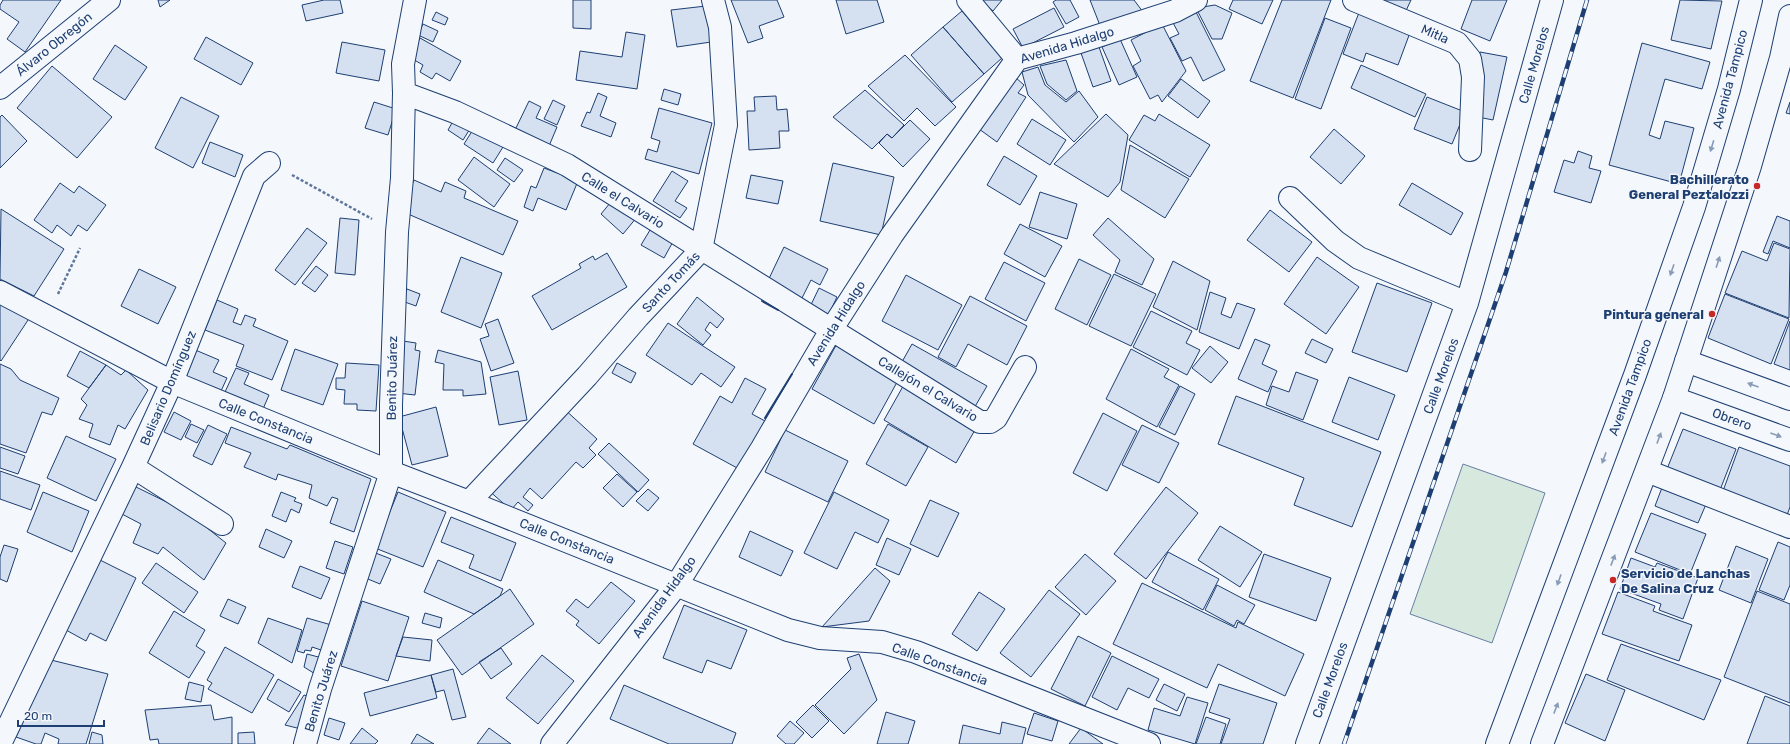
<svg xmlns="http://www.w3.org/2000/svg" width="1790" height="744" font-family="Rubik,sans-serif">
<style>
.green{fill:#d7e8df;stroke:#687fa3}
.building{fill:#d5e0f0;stroke:#1d3f73}
.lines{fill:none;stroke-linecap:round;stroke-linejoin:round}
.minor-casing{stroke:#1d3f73;stroke-width:24}
.major-casing{stroke:#1d3f73;stroke-width:24}
.path{stroke:#5e769c;stroke-width:2.5;stroke-dasharray:3 2;stroke-linecap:butt}
.minor{stroke:#f4f7fb;stroke-width:22}
.major{stroke:#f4f7fb;stroke-width:22}
.rail-casing{stroke:#1d3f73;stroke-width:4.5}
.rail{stroke:#f4f7fb;stroke-width:3;stroke-dasharray:9;stroke-linecap:butt}
.wall{stroke:#1d3f73;stroke-width:2}
.oneway{fill:#889bb7}
.poi-dot{fill:#c62828;stroke:#f4f7fb;stroke-width:1.5}
.labels{text-anchor:middle;dominant-baseline:central;stroke-width:3;stroke-linejoin:round;paint-order:stroke}
.street-label{font-size:13px;fill:#1d3f73;stroke:#f4f7fb}
.poi-label{font-size:13px;font-weight:bold;fill:#1d3f73;stroke:#f4f7fb;text-anchor:end}
</style>
<rect width="100%" height="100%" fill="#f4f7fb"/>
<!-- green -->
<path class="green" d="M 1463,464 L 1545,493 L 1492,643 L 1410,614 Z"/>
<!-- building -->
<path class="building" d="M 3,0 L 61,0 L 25,52 L 7,39 L 19,22 L 0,9 L 0,5 Z
M 158,0 L 170,0 L 160,7 Z
M 324,0 L 340,0 L 343,13 L 306,21 L 302,5 Z
M 573,0 L 591,0 L 591,29 L 573,28 Z
M 731,0 L 777,0 L 784,17 L 759,26 L 763,38 L 748,43 Z
M 836,0 L 877,0 L 884,22 L 846,34 Z
M 979,0 L 1002,0 L 993,11 Z
M 1056,0 L 1070,0 L 1079,17 L 1066,24 L 1053,2 Z
M 1090,0 L 1134,0 L 1143,12 L 1101,28 Z
M 1233,0 L 1273,0 L 1262,24 L 1229,9 Z
M 1282,0 L 1331,0 L 1293,98 L 1250,81 Z
M 1368,0 L 1411,0 L 1404,15 Z
M 1472,0 L 1507,0 L 1490,41 L 1461,29 Z
M 1680,0 L 1722,1 L 1711,49 L 1671,40 Z
M 1215,5 L 1232,13 L 1222,39 L 1212,39 L 1196,8 Z
M 706,6 L 711,42 L 677,47 L 671,10 Z
M 1054,8 L 1064,27 L 1023,48 L 1013,29 Z
M 1194,8 L 1225,70 L 1203,81 L 1191,57 L 1182,61 L 1170,38 L 1179,34 L 1171,19 Z
M 1360,10 L 1411,30 L 1398,65 L 1366,53 L 1363,62 L 1343,54 Z
M 962,11 L 1002,58 L 984,74 L 943,27 Z
M 436,12 L 448,18 L 445,25 L 432,20 Z
M 1325,18 L 1351,28 L 1321,109 L 1295,99 Z
M 423,24 L 438,31 L 433,42 L 418,35 Z
M 1162,24 L 1186,71 L 1162,102 L 1158,95 L 1150,99 L 1133,66 L 1141,61 L 1131,40 Z
M 943,27 L 984,74 L 952,102 L 911,55 Z
M 626,32 L 645,35 L 637,89 L 576,80 L 580,51 L 622,57 Z
M 206,37 L 253,63 L 241,85 L 194,59 Z
M 420,38 L 461,61 L 450,81 L 436,73 L 432,79 L 420,72 L 423,65 L 409,57 Z
M 1120,39 L 1137,77 L 1119,85 L 1102,47 Z
M 342,42 L 385,50 L 379,81 L 336,73 Z
M 1642,43 L 1710,62 L 1702,89 L 1665,79 L 1649,135 L 1660,139 L 1665,121 L 1694,128 L 1679,184 L 1609,165 Z
M 115,45 L 147,67 L 125,100 L 93,79 Z
M 1099,47 L 1111,81 L 1093,87 L 1081,53 Z
M 1480,52 L 1507,57 L 1493,120 L 1473,116 Z
M 905,55 L 956,107 L 935,126 L 917,108 L 904,121 L 868,86 Z
M 1066,60 L 1077,91 L 1066,100 L 1047,84 L 1040,66 Z
M 1361,65 L 1426,94 L 1415,117 L 1351,88 Z
M 52,66 L 112,117 L 77,158 L 17,108 Z
M 1038,67 L 1045,85 L 1066,102 L 1079,91 L 1098,117 L 1074,142 L 1028,95 L 1022,72 Z
M 1015,77 L 1024,85 L 1018,93 L 1026,97 L 997,142 L 979,129 Z
M 1181,79 L 1210,101 L 1198,118 L 1168,96 Z
M 664,89 L 681,94 L 678,105 L 661,100 Z
M 865,90 L 904,125 L 892,138 L 887,134 L 872,149 L 833,117 Z
M 598,93 L 607,97 L 600,116 L 616,123 L 611,137 L 581,126 L 587,112 L 590,113 Z
M 776,96 L 777,110 L 787,109 L 789,131 L 779,131 L 780,148 L 749,150 L 747,111 L 755,111 L 754,97 Z
M 181,97 L 219,116 L 193,168 L 155,148 Z
M 1427,97 L 1465,112 L 1452,144 L 1414,129 Z
M 553,100 L 565,106 L 557,125 L 544,119 Z
M 529,101 L 541,107 L 536,118 L 557,127 L 549,146 L 515,130 Z
M 374,102 L 396,109 L 388,135 L 365,128 Z
M 1790,102 L 1790,114 L 1786,113 Z
M 659,108 L 712,123 L 699,174 L 645,159 L 648,149 L 657,152 L 660,141 L 651,138 Z
M 457,114 L 473,124 L 463,140 L 448,130 Z
M 1106,114 L 1128,135 L 1120,182 L 1108,197 L 1054,164 Z
M 1159,114 L 1210,145 L 1190,177 L 1129,140 L 1144,115 L 1155,121 Z
M 2,115 L 27,141 L 0,168 L 0,117 Z
M 1032,119 L 1066,140 L 1050,165 L 1017,144 Z
M 910,120 L 930,139 L 903,167 L 879,143 L 887,134 L 892,138 Z
M 474,128 L 503,147 L 493,163 L 464,144 Z
M 1334,129 L 1365,156 L 1341,184 L 1310,157 Z
M 210,142 L 243,155 L 235,177 L 202,163 Z
M 1130,145 L 1189,179 L 1165,218 L 1121,190 Z
M 1578,151 L 1592,156 L 1589,168 L 1601,171 L 1591,203 L 1554,192 L 1564,160 L 1574,163 Z
M 1004,156 L 1037,176 L 1020,205 L 987,185 Z
M 474,157 L 510,184 L 494,207 L 458,180 Z
M 505,158 L 523,170 L 514,182 L 497,170 Z
M 833,163 L 894,177 L 881,235 L 820,221 Z
M 544,168 L 578,181 L 566,210 L 538,198 L 533,211 L 524,207 L 531,186 L 536,188 Z
M 672,171 L 688,181 L 675,201 L 687,208 L 680,218 L 653,201 Z
M 751,175 L 783,181 L 778,204 L 746,198 Z
M 414,180 L 441,192 L 445,182 L 466,191 L 464,198 L 518,221 L 503,255 L 401,211 Z
M 60,183 L 74,193 L 79,186 L 106,205 L 87,231 L 78,225 L 71,236 L 57,225 L 52,233 L 34,220 Z
M 1412,183 L 1463,213 L 1451,235 L 1399,205 Z
M 1040,192 L 1077,204 L 1067,239 L 1029,227 Z
M 615,197 L 637,217 L 623,234 L 601,214 Z
M 1,209 L 64,249 L 34,296 L 0,279 Z
M 1270,210 L 1312,242 L 1289,272 L 1247,240 Z
M 1777,216 L 1790,221 L 1790,248 L 1773,241 L 1768,254 L 1763,252 Z
M 340,218 L 359,220 L 355,275 L 335,273 Z
M 1108,218 L 1154,259 L 1142,285 L 1115,272 L 1120,260 L 1093,235 Z
M 1020,224 L 1062,246 L 1045,277 L 1004,254 Z
M 653,225 L 675,238 L 664,258 L 641,245 Z
M 307,228 L 327,243 L 295,285 L 275,270 Z
M 1774,243 L 1790,249 L 1789,318 L 1725,293 L 1742,251 L 1767,261 Z
M 784,247 L 828,269 L 820,285 L 811,280 L 799,304 L 765,287 Z
M 607,253 L 627,287 L 552,330 L 532,296 L 581,268 L 579,264 L 593,256 L 595,260 Z
M 461,257 L 502,273 L 481,328 L 441,312 Z
M 1317,257 L 1359,287 L 1326,334 L 1284,304 Z
M 1079,259 L 1111,275 L 1087,325 L 1055,309 Z
M 1173,261 L 1210,281 L 1197,330 L 1153,307 Z
M 1004,262 L 1045,283 L 1026,321 L 985,299 Z
M 316,266 L 328,275 L 315,292 L 302,283 Z
M 139,269 L 176,287 L 158,324 L 121,306 Z
M 1114,274 L 1156,294 L 1131,346 L 1089,326 Z
M 906,275 L 962,305 L 938,350 L 882,321 Z
M 1377,283 L 1432,303 L 1407,372 L 1352,352 Z
M 819,288 L 837,297 L 826,320 L 808,311 Z
M 407,289 L 420,294 L 416,306 L 402,301 Z
M 1210,292 L 1226,298 L 1221,314 L 1231,318 L 1237,303 L 1255,309 L 1239,349 L 1199,332 Z
M 1725,294 L 1789,319 L 1771,364 L 1708,338 Z
M 970,296 L 1027,326 L 1007,365 L 968,344 L 956,367 L 938,357 Z
M 697,297 L 724,319 L 717,328 L 710,322 L 705,330 L 711,335 L 703,345 L 677,324 Z
M 0,298 L 32,314 L 1,361 L 0,360 Z
M 217,300 L 238,309 L 233,322 L 241,325 L 245,315 L 256,319 L 253,326 L 288,341 L 272,380 L 236,366 L 244,345 L 205,330 Z
M 1151,311 L 1192,331 L 1186,343 L 1200,350 L 1187,375 L 1133,347 Z
M 498,319 L 514,363 L 491,371 L 480,339 L 489,336 L 485,324 Z
M 1790,321 L 1790,370 L 1774,364 Z
M 668,323 L 735,367 L 721,387 L 701,373 L 692,385 L 646,355 Z
M 1255,339 L 1270,345 L 1262,364 L 1277,371 L 1268,392 L 1238,379 Z
M 1312,339 L 1333,349 L 1326,363 L 1305,353 Z
M 839,340 L 901,375 L 874,424 L 812,389 Z
M 403,341 L 416,343 L 415,350 L 420,351 L 415,395 L 397,393 Z
M 912,344 L 987,386 L 973,410 L 898,369 Z
M 1210,346 L 1228,362 L 1211,383 L 1192,368 Z
M 193,349 L 219,360 L 213,372 L 227,378 L 221,391 L 183,375 Z
M 295,349 L 338,364 L 323,405 L 281,390 Z
M 1131,349 L 1169,369 L 1164,377 L 1179,385 L 1157,427 L 1106,399 Z
M 438,350 L 481,362 L 486,394 L 463,396 L 463,390 L 443,390 L 444,364 L 435,362 Z
M 80,351 L 106,365 L 89,388 L 67,376 Z
M 346,363 L 379,365 L 376,411 L 357,410 L 357,404 L 344,404 L 345,390 L 336,389 L 336,378 L 345,378 Z
M 617,363 L 636,373 L 631,383 L 612,373 Z
M 0,364 L 11,369 L 20,380 L 59,398 L 52,415 L 42,412 L 26,453 L 0,444 Z
M 106,365 L 121,375 L 126,370 L 148,390 L 125,429 L 118,425 L 110,445 L 89,437 L 93,424 L 79,419 L 87,405 L 81,399 Z
M 236,368 L 249,373 L 244,384 L 269,395 L 263,409 L 225,392 Z
M 518,371 L 527,420 L 499,425 L 490,377 Z
M 1296,372 L 1318,380 L 1303,420 L 1266,405 L 1272,386 L 1289,392 Z
M 1349,377 L 1395,395 L 1378,440 L 1332,422 Z
M 745,378 L 766,389 L 752,414 L 765,421 L 739,469 L 693,444 L 720,396 L 732,403 Z
M 906,381 L 979,423 L 956,463 L 884,420 Z
M 1180,386 L 1195,394 L 1175,435 L 1159,427 Z
M 1236,396 L 1381,452 L 1352,527 L 1294,505 L 1304,478 L 1218,444 Z
M 436,407 L 448,456 L 412,465 L 399,417 Z
M 562,407 L 597,439 L 589,448 L 596,455 L 583,468 L 576,462 L 542,499 L 530,488 L 523,497 L 533,505 L 528,511 L 518,502 L 511,510 L 487,489 Z
M 174,412 L 191,421 L 181,440 L 164,432 Z
M 1103,413 L 1137,431 L 1107,491 L 1073,473 Z
M 191,424 L 204,430 L 197,443 L 185,437 Z
M 888,424 L 928,447 L 906,486 L 866,464 Z
M 208,425 L 227,434 L 212,465 L 193,456 Z
M 1142,425 L 1179,443 L 1159,483 L 1122,465 Z
M 231,427 L 287,449 L 290,445 L 371,479 L 354,532 L 330,523 L 338,499 L 332,497 L 327,506 L 309,498 L 312,485 L 278,474 L 276,480 L 244,467 L 251,453 L 225,443 Z
M 1683,429 L 1736,449 L 1720,490 L 1667,469 Z
M 785,430 L 848,461 L 828,502 L 765,472 Z
M 66,436 L 116,459 L 96,501 L 47,478 Z
M 609,443 L 649,480 L 638,492 L 598,454 Z
M 0,447 L 25,456 L 18,474 L 0,468 Z
M 1739,447 L 1790,466 L 1790,507 L 1787,515 L 1723,491 Z
M 0,471 L 40,485 L 31,510 L 0,499 Z
M 617,474 L 637,492 L 623,507 L 603,488 Z
M 1663,485 L 1707,502 L 1698,523 L 1655,506 Z
M 134,486 L 187,512 L 226,543 L 204,580 L 163,547 L 158,554 L 133,543 L 141,524 L 120,513 Z
M 1166,487 L 1198,513 L 1146,579 L 1114,554 Z
M 648,489 L 659,498 L 648,511 L 636,501 Z
M 43,492 L 89,511 L 72,552 L 27,532 Z
M 281,492 L 296,498 L 294,501 L 302,504 L 299,513 L 291,509 L 286,522 L 272,516 Z
M 398,492 L 446,512 L 423,567 L 375,548 Z
M 834,492 L 889,520 L 878,543 L 855,532 L 837,569 L 804,553 Z
M 930,500 L 959,513 L 938,557 L 910,544 Z
M 1651,513 L 1706,534 L 1690,574 L 1635,552 Z
M 451,517 L 516,543 L 501,581 L 469,568 L 474,555 L 441,542 Z
M 1220,526 L 1262,552 L 1240,587 L 1198,560 Z
M 266,529 L 292,541 L 284,558 L 259,547 Z
M 750,531 L 793,551 L 781,576 L 739,557 Z
M 887,538 L 911,549 L 899,575 L 876,565 Z
M 335,541 L 353,547 L 344,574 L 326,568 Z
M 1778,542 L 1790,547 L 1790,585 L 1784,600 L 1759,590 Z
M 4,545 L 18,549 L 7,582 L 0,579 L 0,557 Z
M 1736,546 L 1768,559 L 1751,603 L 1719,590 Z
M 373,552 L 391,559 L 380,584 L 363,577 Z
M 1168,552 L 1219,579 L 1203,610 L 1152,582 Z
M 1085,554 L 1116,581 L 1086,615 L 1055,587 Z
M 1264,554 L 1331,578 L 1316,621 L 1249,597 Z
M 96,558 L 136,578 L 106,641 L 90,633 L 86,641 L 66,630 Z
M 1631,558 L 1655,567 L 1657,563 L 1698,578 L 1683,619 L 1659,610 L 1661,604 L 1620,589 Z
M 438,560 L 503,589 L 500,596 L 474,614 L 424,592 Z
M 156,563 L 198,592 L 184,613 L 142,583 Z
M 300,566 L 330,578 L 321,599 L 292,587 Z
M 875,568 L 890,581 L 869,621 L 822,627 Z
M 611,582 L 635,601 L 599,644 L 576,625 L 579,621 L 566,611 L 576,599 L 588,608 Z
M 1142,583 L 1236,628 L 1238,622 L 1304,654 L 1285,696 L 1218,664 L 1207,688 L 1113,644 Z
M 1217,585 L 1255,605 L 1244,624 L 1237,620 L 1234,626 L 1205,610 Z
M 510,589 L 534,624 L 462,675 L 437,640 Z
M 1049,590 L 1080,614 L 1031,677 L 1000,653 Z
M 1757,591 L 1790,604 L 1790,703 L 1724,677 Z
M 979,592 L 1005,609 L 977,651 L 952,634 Z
M 1618,592 L 1655,606 L 1653,611 L 1692,625 L 1679,661 L 1602,634 Z
M 228,599 L 246,607 L 238,624 L 220,616 Z
M 362,601 L 409,617 L 388,681 L 341,666 Z
M 684,605 L 747,630 L 731,669 L 707,660 L 702,673 L 663,658 Z
M 174,611 L 205,630 L 196,646 L 205,652 L 189,678 L 149,653 Z
M 425,613 L 442,618 L 440,628 L 422,623 Z
M 268,618 L 302,630 L 292,663 L 258,643 Z
M 307,618 L 335,626 L 327,652 L 312,647 L 311,651 L 305,650 L 304,653 L 297,651 Z
M 1078,636 L 1111,653 L 1085,706 L 1051,689 Z
M 403,637 L 432,640 L 430,661 L 396,656 Z
M 1621,644 L 1721,680 L 1704,720 L 1607,680 Z
M 225,647 L 274,675 L 252,713 L 208,689 L 212,683 L 207,680 Z
M 501,648 L 512,664 L 491,679 L 479,662 Z
M 307,654 L 326,659 L 320,677 L 304,667 Z
M 859,654 L 877,700 L 844,734 L 815,705 L 851,669 L 847,658 Z
M 542,655 L 574,681 L 538,724 L 506,698 Z
M 1112,656 L 1159,679 L 1149,698 L 1128,688 L 1117,710 L 1092,697 Z
M 51,660 L 108,674 L 86,744 L 58,744 L 59,739 L 45,733 L 41,744 L 36,744 L 16,737 Z
M 453,669 L 466,717 L 452,720 L 444,690 L 436,692 L 431,675 Z
M 1586,674 L 1625,690 L 1605,741 L 1565,723 Z
M 431,675 L 437,698 L 370,716 L 364,693 Z
M 278,679 L 301,692 L 289,712 L 267,699 Z
M 189,682 L 204,686 L 201,702 L 185,699 Z
M 1164,684 L 1185,694 L 1177,711 L 1156,700 Z
M 1219,684 L 1277,703 L 1263,744 L 1221,744 L 1230,719 L 1209,712 Z
M 624,685 L 736,733 L 732,744 L 669,744 L 610,719 Z
M 304,695 L 314,698 L 305,730 L 285,725 Z
M 1765,696 L 1790,706 L 1790,744 L 1747,744 Z
M 1187,697 L 1208,703 L 1195,744 L 1148,730 L 1154,708 L 1180,716 Z
M 211,705 L 214,720 L 232,717 L 232,744 L 159,744 L 158,739 L 150,740 L 145,710 Z
M 813,705 L 829,721 L 812,738 L 796,722 Z
M 886,712 L 915,721 L 908,744 L 877,744 Z
M 1034,713 L 1058,721 L 1052,741 L 1027,734 Z
M 1206,717 L 1226,724 L 1220,744 L 1196,744 Z
M 329,718 L 345,723 L 339,740 L 324,735 Z
M 790,721 L 804,733 L 794,744 L 786,744 L 777,736 Z
M 1002,722 L 1026,728 L 1022,744 L 959,744 L 963,725 L 1000,734 Z
M 362,728 L 378,741 L 375,744 L 350,744 Z
M 489,728 L 511,744 L 477,744 Z
M 1081,728 L 1103,744 L 1069,744 Z
M 92,732 L 102,735 L 103,744 L 89,744 Z
M 254,732 L 255,744 L 238,744 L 238,733 Z
M 417,734 L 434,744 L 411,744 Z"/>
<g class="lines">
<!-- minor casing -->
<g class="minor-casing">
<path id="minor" d="M 968,0 L 1017,59
M 1354,0 L 1457,43 L 1470,59 L 1473,77 L 1470,150
M 0,88 L 109,0
M 404,93 L 455,112 L 567,165 L 980,422 L 990,422 L 996,418 L 1025,367
M 1290,198 L 1335,241 L 1359,258 L 1467,303
M 0,292 L 172,382 L 391,472 L 469,502 L 788,630 L 820,638 L 882,642 L 916,652 L 1149,744
M 1686,361 L 1790,399
M 1674,398 L 1790,440
M 133,467 L 222,524
M 1647,471 L 1790,527
M 469,502 L 587,376 L 638,317 L 701,250 L 726,125 L 720,27 L 713,0
M 0,744 L 133,467 L 172,382 L 254,176 L 269,163
M 305,744 L 320,689 L 391,472 L 391,405 L 397,232 L 402,178 L 404,93 L 403,64 L 415,0
M 552,744 L 676,586 L 762,448 L 831,330 L 892,235 L 1017,59 L 1076,43 L 1175,11 L 1196,0
M 1307,744 L 1467,303 L 1552,0"/>
</g>
<!-- major casing -->
<g class="major-casing">
<path id="major" d="M 1497,744 L 1635,375 L 1694,207 L 1729,89 L 1751,0
M 1542,744 L 1674,398 L 1750,166 L 1781,58 L 1790,16"/>
</g>
<!-- path -->
<path class="path" d="M 292,175 L 372,219
M 58,294 L 80,248"/>
<!-- minor -->
<use href="#minor" class="minor"/>
<!-- major -->
<use href="#major" class="major"/>
<!-- rail casing -->
<g class="rail-casing">
<path id="rail" d="M 1344,744 L 1506,272 L 1587,0"/>
</g>
<!-- rail -->
<use href="#rail" class="rail"/>
<!-- wall -->
<path class="wall" d="M 762,301 L 778,310
M 765,418 L 792,374"/>
</g>
<!-- one-way arrows -->
<defs><path id="oneway-solid" d="M-6-.8H1V-3.2L6.5 0L1 3.2V.8H-6Z"/></defs>
<g class="oneway">
<use href="#oneway-solid" transform="translate(1712 146) rotate(107)"/>
<use href="#oneway-solid" transform="translate(1718 262) rotate(-72)"/>
<use href="#oneway-solid" transform="translate(1672 270) rotate(109)"/>
<use href="#oneway-solid" transform="translate(1753 385) rotate(-160)"/>
<use href="#oneway-solid" transform="translate(1776 435) rotate(20)"/>
<use href="#oneway-solid" transform="translate(1659 438) rotate(-70)"/>
<use href="#oneway-solid" transform="translate(1604 458) rotate(110)"/>
<use href="#oneway-solid" transform="translate(1613 560) rotate(-69)"/>
<use href="#oneway-solid" transform="translate(1559 580) rotate(110)"/>
<use href="#oneway-solid" transform="translate(1556 708) rotate(-69)"/>
</g>
<!-- markers -->
<g class="poi-dot">
<circle cx="1757" cy="186" r="4"/>
<circle cx="1712" cy="314" r="4"/>
<circle cx="1613" cy="580" r="4"/>
</g>
<g class="labels">
<!-- street labels -->
<g class="street-label">
<text transform="translate(1435 34) rotate(24)">Mitla</text>
<text transform="translate(54 44) rotate(-39)">Álvaro Obregón</text>
<text transform="translate(1067 45) rotate(-17)">Avenida Hidalgo</text>
<text transform="translate(1534 65) rotate(-74)">Calle Morelos</text>
<text transform="translate(1730 79) rotate(-75)">Avenida Tampico</text>
<text transform="translate(623 200) rotate(32)">Calle el Calvario</text>
<text transform="translate(671 282) rotate(-47)">Santo Tomás</text>
<text transform="translate(836 323) rotate(-58)">Avenida Hidalgo</text>
<text transform="translate(1441 376) rotate(-70)">Calle Morelos</text>
<text transform="translate(392 378) rotate(-89)">Benito Juárez</text>
<text transform="translate(1630 387) rotate(-70)">Avenida Tampico</text>
<text transform="translate(168 388) rotate(-67)">Belisario Domínguez</text>
<text transform="translate(928 389) rotate(31)">Callejón el Calvario</text>
<text transform="translate(1732 419) rotate(20)">Obrero</text>
<text transform="translate(266 421) rotate(22)">Calle Constancia</text>
<text transform="translate(567 541) rotate(22)">Calle Constancia</text>
<text transform="translate(664 597) rotate(-54)">Avenida Hidalgo</text>
<text transform="translate(940 664) rotate(20)">Calle Constancia</text>
<text transform="translate(1330 680) rotate(-70)">Calle Morelos</text>
<text transform="translate(321 691) rotate(-73)">Benito Juárez</text>
</g>
<!-- poi labels -->
<g class="poi-label">
<text x="1749" y="179">Bachillerato<tspan x="1749" dy="15">General Peztalozzi</tspan></text>
<text x="1704" y="314">Pintura general</text>
<text x="1621" y="573" text-anchor="start">Servicio de Lanchas<tspan x="1621" dy="15">De Salina Cruz</tspan></text>
</g>
</g>
<!-- scale -->
<path d="M18 720v6h86v-6" fill="none" stroke="#1d3f73" stroke-width="2"/>
<text x="24" y="720" font-size="12" fill="#1d3f73" stroke="#f4f7fb" stroke-width="3" paint-order="stroke">20 m</text>
</svg>
